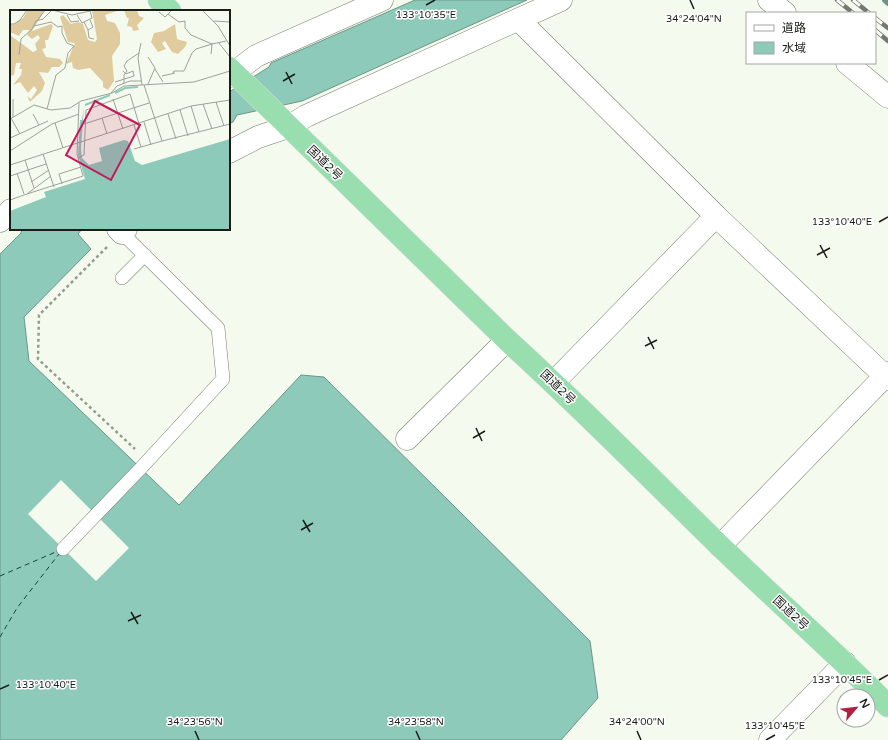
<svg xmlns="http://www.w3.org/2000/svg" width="888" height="740" font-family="'Varela Round','Noto Sans JP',sans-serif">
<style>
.water{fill:#8dcaba;stroke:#6a9689}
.pier{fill:#f4fbee}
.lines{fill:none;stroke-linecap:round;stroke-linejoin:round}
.stream{stroke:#6a9689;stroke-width:6}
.ferry{stroke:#12483c;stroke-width:1;stroke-dasharray:5 4;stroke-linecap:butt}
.service-casing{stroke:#767c70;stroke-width:14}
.minor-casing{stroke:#767c70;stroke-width:23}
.trunk-casing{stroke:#dadbda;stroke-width:23}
.path{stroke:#969b91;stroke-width:2.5;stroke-dasharray:3 3;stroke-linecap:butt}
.service{stroke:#fff;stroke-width:13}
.minor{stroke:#fff;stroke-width:22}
.trunk{stroke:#98deae;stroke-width:22}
.rail-casing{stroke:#737870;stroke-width:4.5}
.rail{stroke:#fff;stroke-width:3;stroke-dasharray:9;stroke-linecap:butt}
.ticks{fill:none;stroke:#1a1d18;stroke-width:1.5}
.labels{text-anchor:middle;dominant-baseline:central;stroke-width:3;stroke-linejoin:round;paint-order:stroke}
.street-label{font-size:12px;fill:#1a1d18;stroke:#fff}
.inset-river{fill:none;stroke:#8dcaba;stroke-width:2}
.inset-road{fill:none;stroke:#9da298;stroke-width:1}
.view{fill:#c2185b;fill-opacity:0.15;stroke:#c2185b;stroke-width:2}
.inset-edge{fill:none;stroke:#1a1d18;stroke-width:2}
.ticks-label{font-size:10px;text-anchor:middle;fill:#1a1d18;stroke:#fff;stroke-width:3;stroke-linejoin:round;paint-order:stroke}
</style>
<rect width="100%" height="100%" fill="#f4fbee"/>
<!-- water -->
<path class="water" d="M 415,0 L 527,0 L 302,101 L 237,115 L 233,122 L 229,124 L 229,92 L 269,67 L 271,63 Z
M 22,229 L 82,229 L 78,234 L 91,249 L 24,317 L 29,361 L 179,505 L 301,375 L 324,377 L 590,641 L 598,698 L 561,740 L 0,740 L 0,254 L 21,233 Z"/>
<!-- pier -->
<path class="pier" d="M 61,480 L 129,548 L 96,581 L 28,514 Z"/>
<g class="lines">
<!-- stream -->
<path class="stream" d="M 885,0 L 888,3"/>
<!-- ferry -->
<path class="ferry" d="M 0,576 L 58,551
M 0,637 L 17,608 L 59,554"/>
<!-- service casing -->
<g class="service-casing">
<path id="service" d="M 122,278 L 145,255
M 63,549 L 141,468 L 223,379 L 218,328 L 122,233"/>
</g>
<!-- minor casing -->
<g class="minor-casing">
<path id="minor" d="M 769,0 L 785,13
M 519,20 L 716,216 L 888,379
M 847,63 L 888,97
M 229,77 L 256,56 L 382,0
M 229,152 L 258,137 L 288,127 L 306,116 L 561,0
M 0,221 L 11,210
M 118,229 L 122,233 L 126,229
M 554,382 L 716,216
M 407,439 L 507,340
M 720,546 L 888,373
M 770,740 L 845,663"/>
</g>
<!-- trunk casing -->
<g class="trunk-casing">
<path id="trunk" d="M 159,0 L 170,11
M 229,68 L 507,340 C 580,406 649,477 720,546 C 776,600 834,651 888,706"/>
</g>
<!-- path -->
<path class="path" d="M 107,247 L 39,315 L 38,359 L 135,449"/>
<!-- service -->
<use href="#service" class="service"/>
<!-- minor -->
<use href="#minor" class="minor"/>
<!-- trunk -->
<use href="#trunk" class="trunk"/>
<!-- rail casing -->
<g class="rail-casing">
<path id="rail" d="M 837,0 L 853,13
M 853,0 L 869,13
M 875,18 L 888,28
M 875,30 L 888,41"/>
</g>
<!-- rail -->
<use href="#rail" class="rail"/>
</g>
<!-- ticks -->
<path class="ticks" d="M 690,0 L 694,9M 426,5 L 435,0M 286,72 L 292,84M 283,81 L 295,74M 879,222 L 888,217M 820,245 L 827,258M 817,255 L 830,248M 648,337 L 654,349M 645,346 L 657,340M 476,428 L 482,441M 473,438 L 485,431M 303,520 L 310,532M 301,530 L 313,523M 131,612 L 138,624M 128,621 L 141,615M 879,680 L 888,675M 0,689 L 9,685M 195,731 L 199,740M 416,731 L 420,740M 637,731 L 641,740M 766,740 L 775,735"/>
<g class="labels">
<!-- street labels -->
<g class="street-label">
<text transform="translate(325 163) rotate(44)">国道2号</text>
<text transform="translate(558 387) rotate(44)">国道2号</text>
<text transform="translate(791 613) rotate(43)">国道2号</text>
</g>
</g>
<!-- overview -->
<g transform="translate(10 10)">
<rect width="220" height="220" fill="#f4fbee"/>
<path d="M 18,0 L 35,0 L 22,21 L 41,14 L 43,16 L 38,30 L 35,30 L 36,38 L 32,39 L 36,47 L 50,49 L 53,53 L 49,57 L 42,57 L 38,63 L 29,62 L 35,73 L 32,81 L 20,92 L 17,86 L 21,89 L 27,80 L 24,76 L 18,83 L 10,72 L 3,75 L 11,65 L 12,59 L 9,59 L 11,53 L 6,53 L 4,65 L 0,66 L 0,25 L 23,42 L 27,40 L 25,34 L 30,28 L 28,25 L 22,29 L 17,25 L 20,20 L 13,20 L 9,26 L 0,22 L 0,13 L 3,15 L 13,8 ZM 82,0 L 107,1 L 95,5 L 97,11 L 105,13 L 110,23 L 110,34 L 102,46 L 104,71 L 98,80 L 93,77 L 93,72 L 80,58 L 68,60 L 63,58 L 62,52 L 56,54 L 65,33 L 58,32 L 50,7 L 53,5 L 61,14 L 68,12 L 73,14 L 78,30 L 85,32 L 87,29 ZM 114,0 L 127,0 L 129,6 L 134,8 L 127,15 L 129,20 L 123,21 L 122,17 L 117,16 L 119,8 L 117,8 ZM 165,14 L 167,29 L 177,32 L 175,37 L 168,44 L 162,42 L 155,31 L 152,33 L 156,39 L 148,42 L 141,32 L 144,23 L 154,21 Z" fill="#e0cb9e"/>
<path d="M 74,95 L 71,139 L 72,148 L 79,155 L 92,151 L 89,138 L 114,130 L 118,131 L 125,151 L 132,155 L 220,129 L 220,220 L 0,220 L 0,201 L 36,187 L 34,182 L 75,169 L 68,145 L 70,110 L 72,110 Z" fill="#8dcaba"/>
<path class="inset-river" d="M 105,83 L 115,78 L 128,77M 75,95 L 100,85M 91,159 L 105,176 L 121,179 L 220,151M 52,220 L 68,210 L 80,197 L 88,181 L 91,161"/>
<path class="inset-road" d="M 42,0 L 62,5 L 80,1M 192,0 L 208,16 L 220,36M 149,2 L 155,7 L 162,0M 158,4 L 169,12 L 175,11 L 175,18 L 181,25 L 202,34 L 216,31M 57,5 L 61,12 L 69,11M 67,5 L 72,13 L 82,8 L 80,0M 27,11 L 35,0M 204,11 L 220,12M 74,12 L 78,20 L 83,17 L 80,10M 0,14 L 4,14 L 10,10 L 17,0M 24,16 L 41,12 L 48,17 L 52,16 L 52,23 L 57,33 L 64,36 L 58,43 L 55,58 L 46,65 L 37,99M 78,20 L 79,28 L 84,29M 131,33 L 128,48 L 132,75M 209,33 L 220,47M 9,45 L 11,29 L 22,19 L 26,11 L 33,9 L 42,0M 138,47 L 145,58 L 138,74M 145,59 L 153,72M 163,63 L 164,61 L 174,61 L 182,43 L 186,39 L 202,34 L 201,44M 152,66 L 165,63M 105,72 L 124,66 L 123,61 L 116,64 L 113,61M 114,73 L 114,65 L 117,61 L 114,56 L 117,51 L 129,43M 134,75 L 152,131 L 220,114M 101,83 L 107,76 L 120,71 L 131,71M 3,89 L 3,107M 103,89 L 113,119M 206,92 L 214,116M 193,94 L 202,119M 181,96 L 189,122M 170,100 L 178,126M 23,104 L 29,115M 158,104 L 166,129M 1,108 L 10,124M 92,108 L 97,124M 0,109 L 24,95 L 41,100 L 60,98 L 71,91 L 102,83 L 114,76 L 184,72 L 220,61M 134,112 L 141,135M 45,113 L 53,138M 74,114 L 139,93M 124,115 L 131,137M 0,128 L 38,111M 124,139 L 152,131M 0,141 L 42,114 L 69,104M 33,144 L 44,177M 68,148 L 74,145 L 76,100 L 120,84 L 129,114M 15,150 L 24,178M 0,155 L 181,96 L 220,90M 7,163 L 14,184M 0,166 L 36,154M 21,172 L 39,160M 52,174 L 49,164 L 71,157M 17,184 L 73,166 L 67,144 L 69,93M 0,190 L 17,184 L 41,166"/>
<path class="view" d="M 85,91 L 130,115 L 101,170 L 56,145 Z"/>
<rect width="220" height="220" class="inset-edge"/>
</g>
<g class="ticks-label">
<text x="426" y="18">133°10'35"E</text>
<text x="694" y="22">34°24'04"N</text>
<text x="842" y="225">133°10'40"E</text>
<text x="842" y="683">133°10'45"E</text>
<text x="46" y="688">133°10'40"E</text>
<text x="195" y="725">34°23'56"N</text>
<text x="416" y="725">34°23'58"N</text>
<text x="637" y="725">34°24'00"N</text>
<text x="775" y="729">133°10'45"E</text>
</g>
<!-- legend -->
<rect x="746" y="12" width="130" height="52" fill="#ffffff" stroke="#a3a5a3"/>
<rect x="754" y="25" width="20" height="6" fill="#ffffff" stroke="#a3a5a3"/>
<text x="782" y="32" font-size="12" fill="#1a1d18">道路</text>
<rect x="754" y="42" width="20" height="12" fill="#8dcaba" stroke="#a3a5a3"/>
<text x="782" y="52" font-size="12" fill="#1a1d18">水域</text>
<!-- north arrow -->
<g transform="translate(856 708) rotate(62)"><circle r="19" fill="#ffffff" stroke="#a3a5a3"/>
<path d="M0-3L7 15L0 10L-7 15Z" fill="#b21f3c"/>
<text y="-6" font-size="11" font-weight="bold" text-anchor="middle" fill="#1a1d18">N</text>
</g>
</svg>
